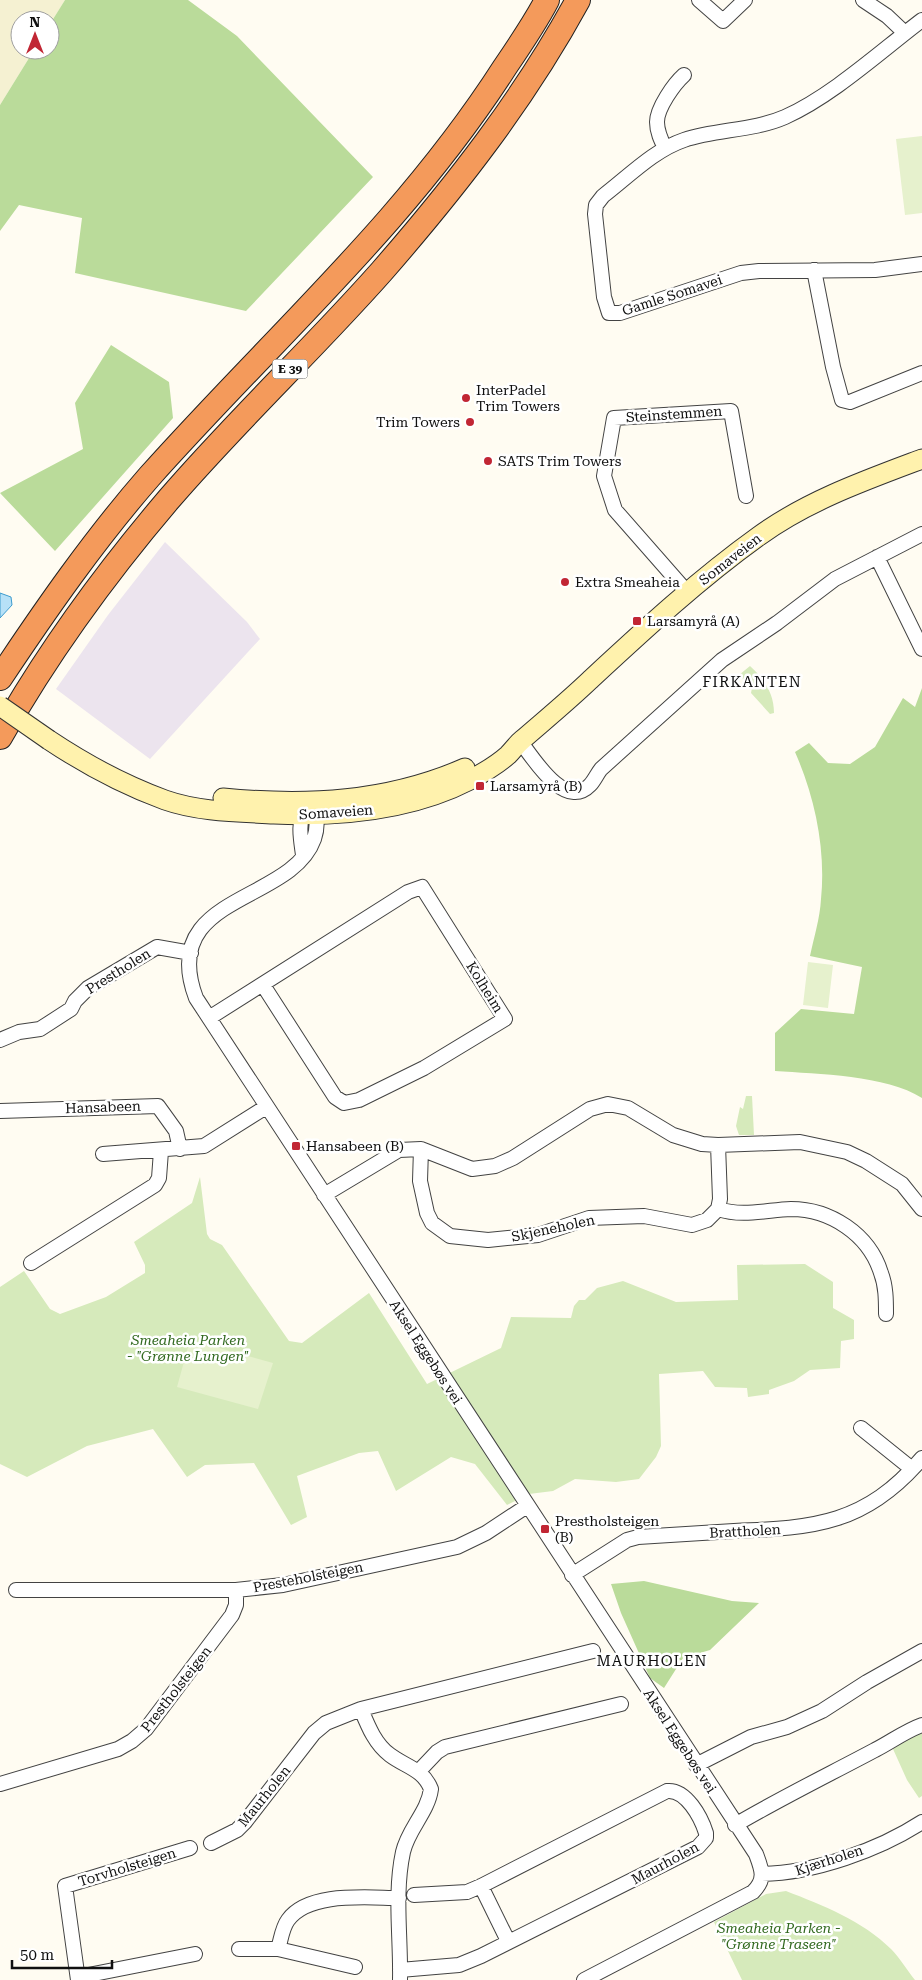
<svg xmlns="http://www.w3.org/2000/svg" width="922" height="1980" font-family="'Roboto Serif',serif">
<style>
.industrial{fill:#ece4ee}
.farmland{fill:#f5f1d2}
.green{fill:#d6eabb}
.forest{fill:#badb9a}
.pitch{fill:#e6f1cd}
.water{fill:#b7e1f7;stroke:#3d9bce}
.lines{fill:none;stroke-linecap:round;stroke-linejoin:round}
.minor-casing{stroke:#434343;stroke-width:16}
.secondary-casing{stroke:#323232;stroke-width:21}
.motorway-casing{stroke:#212121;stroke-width:26}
.minor{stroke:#fff;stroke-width:14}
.secondary{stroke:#fff2ad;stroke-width:19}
.motorway{stroke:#f49a5b;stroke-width:24}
.secondary-bridge-casing{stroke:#323232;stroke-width:21;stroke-linecap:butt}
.secondary-bridge{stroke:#fff2ad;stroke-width:19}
.poi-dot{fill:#c12634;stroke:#fff;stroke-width:2}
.labels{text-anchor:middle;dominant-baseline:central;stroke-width:5;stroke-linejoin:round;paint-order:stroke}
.shield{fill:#fff;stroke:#585858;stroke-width:1}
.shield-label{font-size:12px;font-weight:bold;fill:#101010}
.street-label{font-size:14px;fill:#101010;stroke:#fff}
.poi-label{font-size:14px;fill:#101010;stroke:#fff;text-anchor:start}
.park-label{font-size:14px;font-style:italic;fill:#31691f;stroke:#fff}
.neighbourhood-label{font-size:15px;letter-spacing:1px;fill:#101010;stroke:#fff}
</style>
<rect width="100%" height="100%" fill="#fffcf2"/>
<!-- industrial -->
<path class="industrial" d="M 165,542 L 247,622 L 260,639 L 150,759 L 56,689 L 108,615 Z"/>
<!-- farmland -->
<path class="farmland" d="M 0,0 L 65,0 L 50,24 L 50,20 L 20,20 L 20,50 L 34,50 L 0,105 Z"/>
<!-- green -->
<path class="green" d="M 750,666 C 764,679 774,693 774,713 L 770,714 L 751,693 L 752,688 L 739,675 Z
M 746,1096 L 752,1096 L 754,1135 L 739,1135 L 736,1126 L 740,1107 L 743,1109 Z
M 200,1177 L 207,1234 L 210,1239 L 222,1245 L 289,1341 L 302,1343 L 369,1293 L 427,1384 L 501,1348 L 511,1317 L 571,1318 L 574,1306 L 579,1300 L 585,1300 L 597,1288 L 623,1281 L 676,1302 L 738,1300 L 737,1265 L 805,1264 L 833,1282 L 833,1308 L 854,1320 L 854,1339 L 841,1341 L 840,1368 L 810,1370 L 794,1381 L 769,1390 L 769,1394 L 748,1397 L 747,1388 L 715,1387 L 703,1371 L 659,1374 L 661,1446 L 656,1457 L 639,1479 L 616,1482 L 575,1479 L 553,1491 L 529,1494 L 507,1505 L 475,1464 L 451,1457 L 396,1491 L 378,1451 L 359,1453 L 297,1476 L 307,1517 L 291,1525 L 254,1463 L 205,1465 L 187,1477 L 153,1429 L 87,1446 L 27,1477 L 0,1464 L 0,1287 L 24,1271 L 50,1309 L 60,1314 L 106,1297 L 145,1273 L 145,1265 L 134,1242 L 192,1203 Z
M 922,1732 L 922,1796 L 919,1798 L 907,1780 L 893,1749 L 910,1736 Z
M 786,1891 C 822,1905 863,1921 891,1949 C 900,1958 907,1970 915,1980 L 742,1980 L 714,1922 L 766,1894 Z"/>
<!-- forest -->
<path class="forest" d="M 65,0 L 188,0 L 237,36 L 373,177 L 246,311 L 75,273 L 82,218 L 19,205 L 0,231 L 0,105 L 34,50 L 50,50 L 50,24 Z
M 111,345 L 169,382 L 173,418 L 55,551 L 0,493 L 83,449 L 75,403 Z
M 922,688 L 922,1098 C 886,1075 818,1074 775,1071 L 775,1033 L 801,1009 L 854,1014 L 862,967 L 810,956 C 814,937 820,918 821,899 C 826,850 815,797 795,752 L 809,743 L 828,763 L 850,764 L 875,747 L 903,698 L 915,707 Z
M 644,1581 L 732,1601 L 759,1603 L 710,1650 L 683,1658 L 664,1688 L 650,1678 L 621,1613 L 611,1584 Z"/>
<!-- pitch -->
<path class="pitch" d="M 922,136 L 922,213 L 905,215 L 896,139 Z
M 808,962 L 833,965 L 828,1008 L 803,1005 Z
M 190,1340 L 273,1363 L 258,1409 L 177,1387 Z"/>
<!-- water -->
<path class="water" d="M 0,593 L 11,597 L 12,605 L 0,618 Z"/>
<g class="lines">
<!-- minor casing -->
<g class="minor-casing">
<path id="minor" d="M 699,0 L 723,21 L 745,0
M 863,0 L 887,16 L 905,33
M 922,20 C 881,51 832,96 785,117 C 753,131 717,129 684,140 C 654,150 628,177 603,196 L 596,205 L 595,214 L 604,297 L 609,313 L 620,313 L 741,273 L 759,271 L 875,270 L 922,264
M 665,148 C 661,140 657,132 657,122 C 657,108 674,84 684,75
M 814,270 L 833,367 L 842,400 L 850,402 L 922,373
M 877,557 L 922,649
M 687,592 L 615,510 L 604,476 L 614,418 L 731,411 L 746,496
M 520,741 C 533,758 565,811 590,785 C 594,781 597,774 601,769 L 722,660 L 777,623 L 835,579 L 922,534
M 312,806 C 318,817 318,827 314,839 C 291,904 157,894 196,998 L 756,1854 C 762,1870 766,1879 753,1892 L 584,1980
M 303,855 C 301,840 297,822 306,808
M 209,1018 L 408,892 L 422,887 L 505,1019 L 424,1068 L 359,1100 L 344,1103 L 335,1097 L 263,985
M 0,1040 L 19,1032 L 40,1029 L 71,1009 L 75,1001 L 88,988 L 157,947 L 191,953
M 0,1111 L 158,1106 L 176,1131 L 180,1149
M 421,1149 L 420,1181 L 427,1213 L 432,1223 L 450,1236 L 488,1240 L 538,1235 L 589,1218 L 644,1216 L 692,1225 L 707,1220 L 718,1209 L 720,1199 L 718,1145
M 103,1154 L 204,1146 L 266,1107
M 324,1195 L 399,1150 L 421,1149 L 472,1169 L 495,1166 L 513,1158 L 590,1109 L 608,1104 L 628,1108 L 673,1135 L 702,1144 L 718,1145 L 800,1142 L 847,1152 L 866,1161 L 902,1184 L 922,1209
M 718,1209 C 742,1217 767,1210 791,1209 C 830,1209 869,1234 881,1273 C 886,1286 886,1300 886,1314
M 31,1263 L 155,1185 L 159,1178 L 161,1151
M 861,1428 L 912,1469
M 572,1575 L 627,1540 L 638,1537 C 670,1535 702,1533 734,1531 C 815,1528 866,1524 922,1458
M 16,1590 L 236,1590 L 283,1585 L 457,1547 L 486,1533 L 527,1506
M 361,1709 C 368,1726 375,1744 390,1755 C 406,1767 423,1769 431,1789 C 428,1812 408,1829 403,1852 C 394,1894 401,1938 400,1980
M 696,1765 L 751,1737 L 787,1727 L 822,1711 L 867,1682 L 922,1651
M 419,1771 L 437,1752 L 445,1747 L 621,1704
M 0,1784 L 118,1749 L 132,1741 L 146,1729 L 232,1615 L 236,1605 L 236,1590
M 735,1825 C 781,1798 828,1775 875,1750 C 891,1742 905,1731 922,1725
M 211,1843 L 237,1830 L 245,1822 L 314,1733 L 326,1723 L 361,1709 L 593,1651
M 762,1874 C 814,1873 879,1850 922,1822
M 481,1886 L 508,1941
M 239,1949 L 278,1949
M 355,1967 L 278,1949 C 281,1940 282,1928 288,1920 C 309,1891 368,1898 399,1898
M 400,1970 L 459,1965 L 481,1956 L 698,1847 L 706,1838 L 706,1833 C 701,1817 686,1789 667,1791 L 481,1886 L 467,1892 L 414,1895
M 78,1977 L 195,1954
M 78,1980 L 65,1886 L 190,1848"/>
</g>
<!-- secondary casing -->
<g class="secondary-casing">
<path id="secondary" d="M 49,740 C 85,764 124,785 165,800 C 199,812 239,812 274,814 C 341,817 410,811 470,780 C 483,773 498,764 508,755 C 513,750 517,744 522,740 C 545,720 568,701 590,680 C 644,630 699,579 759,536 C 807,501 866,480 922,459
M 223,798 C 307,806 387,802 465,768"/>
</g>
<!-- motorway casing -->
<g class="motorway-casing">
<path id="motorway" d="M 0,678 C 46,609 94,540 149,477 C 271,340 405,223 505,67 C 520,45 535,23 547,0
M 0,737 C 48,652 106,573 169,499 C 237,420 313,349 382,271 C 456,186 524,99 578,0"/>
</g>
<!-- minor -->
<use href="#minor" class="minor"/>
<!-- secondary -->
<use href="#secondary" class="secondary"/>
<!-- motorway -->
<use href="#motorway" class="motorway"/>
<!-- secondary-bridge casing -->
<g class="secondary-bridge-casing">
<path id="secondary-bridge" d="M 0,706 L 49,740"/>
</g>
<!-- secondary-bridge -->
<use href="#secondary-bridge" class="secondary-bridge"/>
</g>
<!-- markers -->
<g class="poi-dot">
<circle cx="466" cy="398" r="5"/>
<circle cx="470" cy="422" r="5"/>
<circle cx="488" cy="461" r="5"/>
<circle cx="565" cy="582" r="5"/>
<rect x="632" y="616" width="10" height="10" rx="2.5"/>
<rect x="475" y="781" width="10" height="10" rx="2.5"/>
<rect x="291" y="1141" width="10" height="10" rx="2.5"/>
<rect x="540" y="1524" width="10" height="10" rx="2.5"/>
</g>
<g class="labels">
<!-- shield labels -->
<rect class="shield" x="272.5" y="359.5" width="35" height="19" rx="4"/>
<g class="shield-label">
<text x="290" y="369">E 39</text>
</g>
<!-- street labels -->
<g class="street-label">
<text transform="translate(672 295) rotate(-18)">Gamle Somavei</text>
<text transform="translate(674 414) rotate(-4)">Steinstemmen</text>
<text transform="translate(730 559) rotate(-38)">Somaveien</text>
<text transform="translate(336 812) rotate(-4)">Somaveien</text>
<text transform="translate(118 971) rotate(-32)">Prestholen</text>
<text transform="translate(485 987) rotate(58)">Kolheim</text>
<text transform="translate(103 1107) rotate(-2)">Hansabeen</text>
<text transform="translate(553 1228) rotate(-12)">Skjeneholen</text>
<text transform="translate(426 1352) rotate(57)">Aksel Eggebøs vei</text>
<text transform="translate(745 1531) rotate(-3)">Brattholen</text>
<text transform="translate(308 1577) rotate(-11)">Presteholsteigen</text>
<text transform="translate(176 1689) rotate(-52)">Prestholsteigen</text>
<text transform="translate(680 1741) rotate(57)">Aksel Eggebøs vei</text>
<text transform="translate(264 1796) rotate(-51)">Maurholen</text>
<text transform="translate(829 1860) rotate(-18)">Kjærholen</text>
<text transform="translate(665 1863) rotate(-28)">Maurholen</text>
<text transform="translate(127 1867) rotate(-17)">Torvholsteigen</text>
</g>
<!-- poi labels -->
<g class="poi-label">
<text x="476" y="390">InterPadel<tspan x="476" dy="16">Trim Towers</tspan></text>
<text x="460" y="422" text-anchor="end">Trim Towers</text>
<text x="498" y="461">SATS Trim Towers</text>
<text x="575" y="582">Extra Smeaheia</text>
<text x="647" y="621">Larsamyrå (A)</text>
<text x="490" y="786">Larsamyrå (B)</text>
<text x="306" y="1146">Hansabeen (B)</text>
<text x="555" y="1521">Prestholsteigen<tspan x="555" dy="16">(B)</tspan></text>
</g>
<!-- park labels -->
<g class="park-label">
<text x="188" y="1340">Smeaheia Parken<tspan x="188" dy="16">- "Grønne Lungen"</tspan></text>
<text x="779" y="1928">Smeaheia Parken -<tspan x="779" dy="16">"Grønne Traseen"</tspan></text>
</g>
<!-- neighbourhood labels -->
<g class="neighbourhood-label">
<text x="752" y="682">FIRKANTEN</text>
<text x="652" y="1661">MAURHOLEN</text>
</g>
</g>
<!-- north arrow -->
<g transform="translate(35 35)"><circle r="24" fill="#ffffff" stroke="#9f9f9f"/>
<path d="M0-4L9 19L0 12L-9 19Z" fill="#c12634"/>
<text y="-8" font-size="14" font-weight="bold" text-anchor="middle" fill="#101010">N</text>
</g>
<!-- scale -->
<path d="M12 1960v8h100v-8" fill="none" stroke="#101010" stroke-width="2.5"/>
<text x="20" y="1960" font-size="15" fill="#101010" stroke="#ffffff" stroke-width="4" paint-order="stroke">50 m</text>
</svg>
